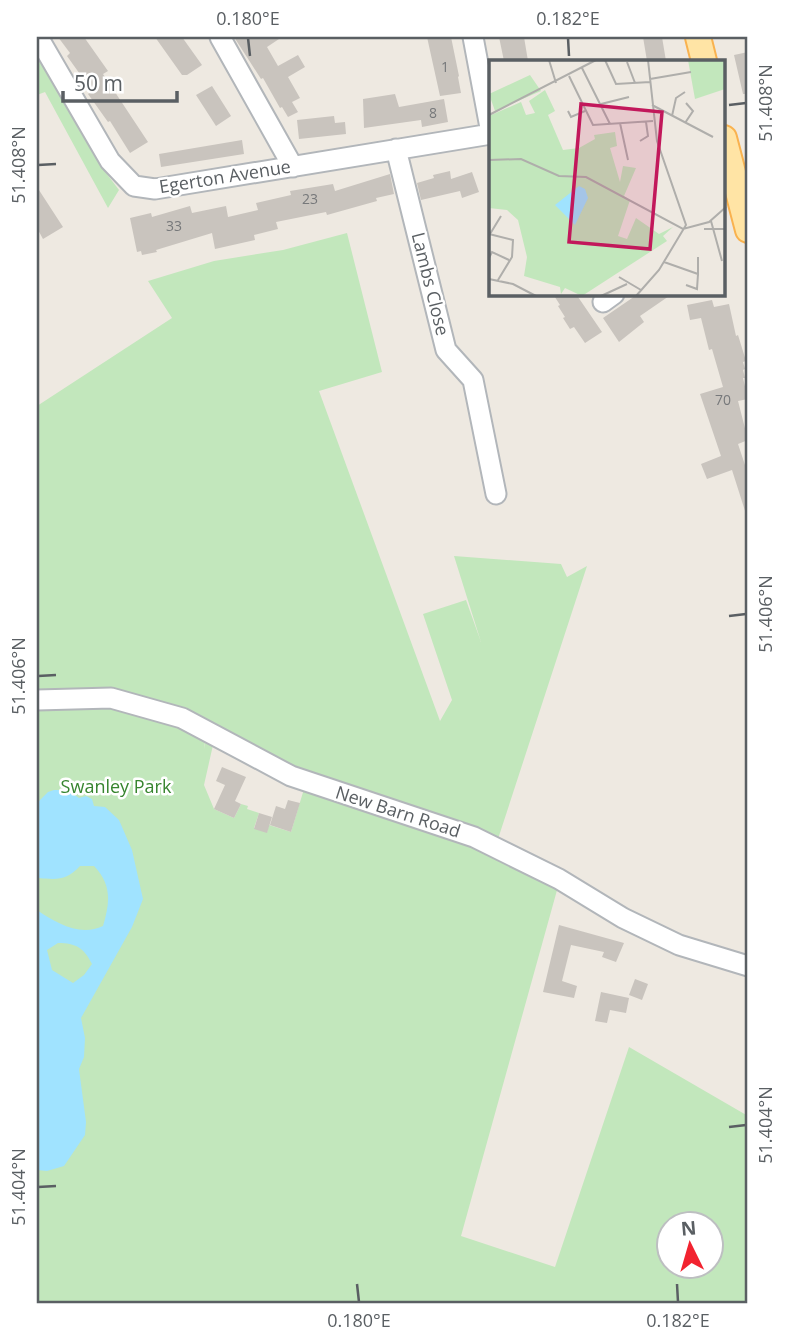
<svg xmlns="http://www.w3.org/2000/svg" width="785" height="1340" viewBox="0 0 785 1340" font-family="'Open Sans',sans-serif">
<rect width="100%" height="100%" fill="#eee9e1"/>
<path fill="#c2e7bc" fill-rule="evenodd" d="M37 57 100 165 119 190 108 208 45 92 37 95Z
M347 233 382 372 319 391 440 721 452 700 423 614 466 600 481 642 454 556 561 564 567 577 587 566 497 842 320 782 185 714 37 695V406L172 318 148 281 214 261 283 250Z
M114 704 206 735 204 749 207 736 213 745 204 785 214 809 234 818 241 804 248 806 247 809 259 813 254 828 267 832 269 825 291 832 304 789 480 844 559 883 461 1236 555 1267 629 1047 748 1116V1303H37V705ZM670 1224H712V1266H670Z"/>
<path fill="#a0e3ff" fill-rule="evenodd" d="M54 790H67L79 798 86 796 92 799 94 806 105 807 119 820 132 850 143 899 132 927 81 1018 85 1038 84 1057 79 1069 86 1122 85 1135 64 1166 47 1171 37 1170V910C56 923 80 937 103 926 110 902 112 885 94 866H80C67 880 58 880 39 878L37 886V803L48 792ZM58 943C76 943 84 948 92 964L84 975 73 983 52 970 47 950Z"/>
<path fill="#c9c4be" d="M58 37H84L108 71 103 74 148 142 130 153 110 121 108 122 88 94 92 91 67 56 70 53Z
M155 37H182L202 65 187 75H182Z
M234 37H282L267 47 278 66 298 55 305 67 288 77 300 98 292 102 298 112 288 117 282 107 280 108 263 78 261 79Z
M427 37H451L459 76 458 77 461 93 440 96Z
M499 37H524L528 61H504Z
M643 37H662L666 61H647Z
M748 52V94H743L734 55Z
M212 86 231 116 216 126 196 95Z
M395 94 399 107 444 99 448 122 422 127 421 120 364 128 363 99Z
M334 116 335 123 345 122 346 134 299 139 297 120Z
M242 140 244 154 161 167 159 154Z
M450 171 451 179 472 172 479 192 462 198 460 191 421 200 417 183 434 178 433 175Z
M390 174 394 194 376 198 377 201 327 215 326 212 276 222 278 229 254 235 255 240 215 249 212 233 156 250 157 252 142 255 141 251 137 252 130 218 151 213 152 217 190 206 192 213 226 206 228 217 258 210 256 203 291 195 290 191 333 184 335 191Z
M37 187 63 227 43 239 37 228Z
M553 294H576L602 332 585 343 574 327 570 329 563 318 565 317 558 306 560 305Z
M638 294H672L640 316 644 322 619 342 603 318Z
M712 300 714 307 729 304 736 336 738 335 746 361 743 362 745 369 743 370 745 378H743L748 399 738 401 748 440 738 444 748 474V514H746L732 470 707 479 701 464 721 456 700 394 723 387 712 349 709 350 701 318 690 320 687 305Z
M222 767 246 777 235 801 241 804 234 818 214 809 225 785 216 781Z
M288 800 300 803 291 832 270 825 276 806 285 809Z
M259 813 272 817 267 833 254 829Z
M559 925 624 943 616 962 602 957 604 952 571 945 562 981 577 986 574 998 543 992Z
M635 979 648 984 642 1000 629 995Z
M601 992 629 998 626 1013 610 1010 607 1023 595 1021Z"/>
<g fill="none" stroke-linecap="round" stroke-linejoin="round">
<g stroke="#b2b6ba" stroke-width="23">
<path id="minor" d="M38 37 110 161 134 186 155 189 491 134
M220 37 293 167
M473 37 491 133
M396 149 446 350 473 380 496 494
M603 302 614 294
M37 700 111 698 182 718 291 776 474 837 559 879 623 918 679 945 748 966"/>
</g>
<g stroke="#f9b24f" stroke-width="28">
<path id="major" d="M698 37 704 61
M724 138 748 230"/>
</g>
<use href="#minor" stroke="#fff" stroke-width="19"/>
<use href="#major" stroke="#ffe4a5" stroke-width="24"/>
</g>
<path fill="none" stroke="#5a5f63" stroke-width="2.5" d="M248 38 250 56M568 38 569 56M729 105 746 103M38 165 56 164M729 616 746 614M38 676 56 675M729 1127 746 1125M38 1187 56 1186M357 1284 359 1302M677 1284 678 1302"/>
<g text-anchor="middle" stroke-width="5" stroke-linejoin="round" paint-order="stroke">
<g font-size="14" fill="#76787a">
<text x="445" y="72">1</text>
<text x="433" y="118">8</text>
<text x="310" y="204">23</text>
<text x="174" y="231">33</text>
<text x="723" y="405">70</text>
</g>
<g font-size="18" fill="#5a5f63" stroke="#fff">
<text transform="translate(225 177) rotate(-9)" y="6">Egerton Avenue</text>
<text transform="translate(430 284) rotate(76)" y="6">Lambs Close</text>
<text transform="translate(398 812) rotate(18)" y="6">New Barn Road</text>
</g>
<g font-size="18" fill="#37852f" stroke="#fff">
<text x="116" y="793">Swanley Park</text>
</g>
</g>
<g transform="translate(489 60)">
<rect width="236" height="236" fill="#eee9e1"/>
<path d="M199 0H236V29L206 39ZM41 15 52 31 6 51 0 34ZM56 30 66 51 59 55 74 90 90 88 106 79 105 75 126 72 128 86 121 88 131 122 134 106 147 108 135 136 141 140 129 176 138 179 147 158 170 174 184 167 174 176 178 181 93 236 76 228 72 234 71 227 35 216 38 197 29 160 18 150 0 148V56L32 42 37 55 46 53 40 41Z" fill="#c2e7bc"/>
<path d="M90 126 96 129 99 138 86 165 66 145Z" fill="#a0e3ff"/>
<path fill="none" stroke="#afaeab" stroke-width="2" d="M60 0 67 23M116 0 127 24 161 22M138 2 146 23M93 8 121 64M80 16 104 65 164 61M161 19 202 12M112 44 140 37M163 45 224 77M79 51 82 57 96 51M0 55 107 0M183 56 187 38 196 32M131 63 139 100M196 63 204 51 197 43M151 81 159 76 157 62M0 100 32 99 70 116 97 117 194 169 220 162 237 147M222 161 233 201M215 169H237M0 174 24 180 23 197 9 220M1 174 12 156M0 198 3 192 20 200M175 202 209 214V197M130 217 152 230M0 219 24 224 47 236M197 225 208 229 209 214M112 236 138 224M147 236 170 210 197 165 168 81 159 0"/>
<path fill="#c2185b" fill-opacity="0.15" stroke="#c2185b" stroke-width="3.5" d="M92 44 173 52 161 189 80 182Z"/>
<rect width="236" height="236" fill="none" stroke="#5a5f63" stroke-width="3.5"/>
</g>
<rect width="785" height="1340" fill="none" stroke="#ffffff" stroke-width="77"/>
<g transform="translate(690 1245) rotate(355)"><circle r="33" fill="#ffffff" stroke="#bdbfc1" stroke-width="2"/>
<path d="M0-5L12 26L0 18L-12 26Z" fill="#f22330"/>
<text y="-10" font-size="19" font-weight="bold" text-anchor="middle" fill="#5a5f63">N</text>
</g>
<path d="M63 91v10h114v-10" fill="none" stroke="#5a5f63" stroke-width="3.5"/>
<text x="74" y="91" font-size="21" fill="#5a5f63" stroke="#ffffff" stroke-width="5" paint-order="stroke">50 m</text>
<rect x="38" y="38" width="708" height="1264" fill="none" stroke="#5a5f63" stroke-width="2.5"/>
<g font-size="18" text-anchor="middle" fill="#5a5f63">
<text x="248" y="25">0.180°E</text>
<text x="568" y="25">0.182°E</text>
<text transform="translate(766 103) rotate(-90)" y="6">51.408°N</text>
<text transform="translate(19 165) rotate(-90)" y="6">51.408°N</text>
<text transform="translate(766 614) rotate(-90)" y="6">51.406°N</text>
<text transform="translate(19 676) rotate(-90)" y="6">51.406°N</text>
<text transform="translate(766 1125) rotate(-90)" y="6">51.404°N</text>
<text transform="translate(19 1187) rotate(-90)" y="6">51.404°N</text>
<text x="359" y="1327">0.180°E</text>
<text x="678" y="1327">0.182°E</text>
</g>
</svg>
